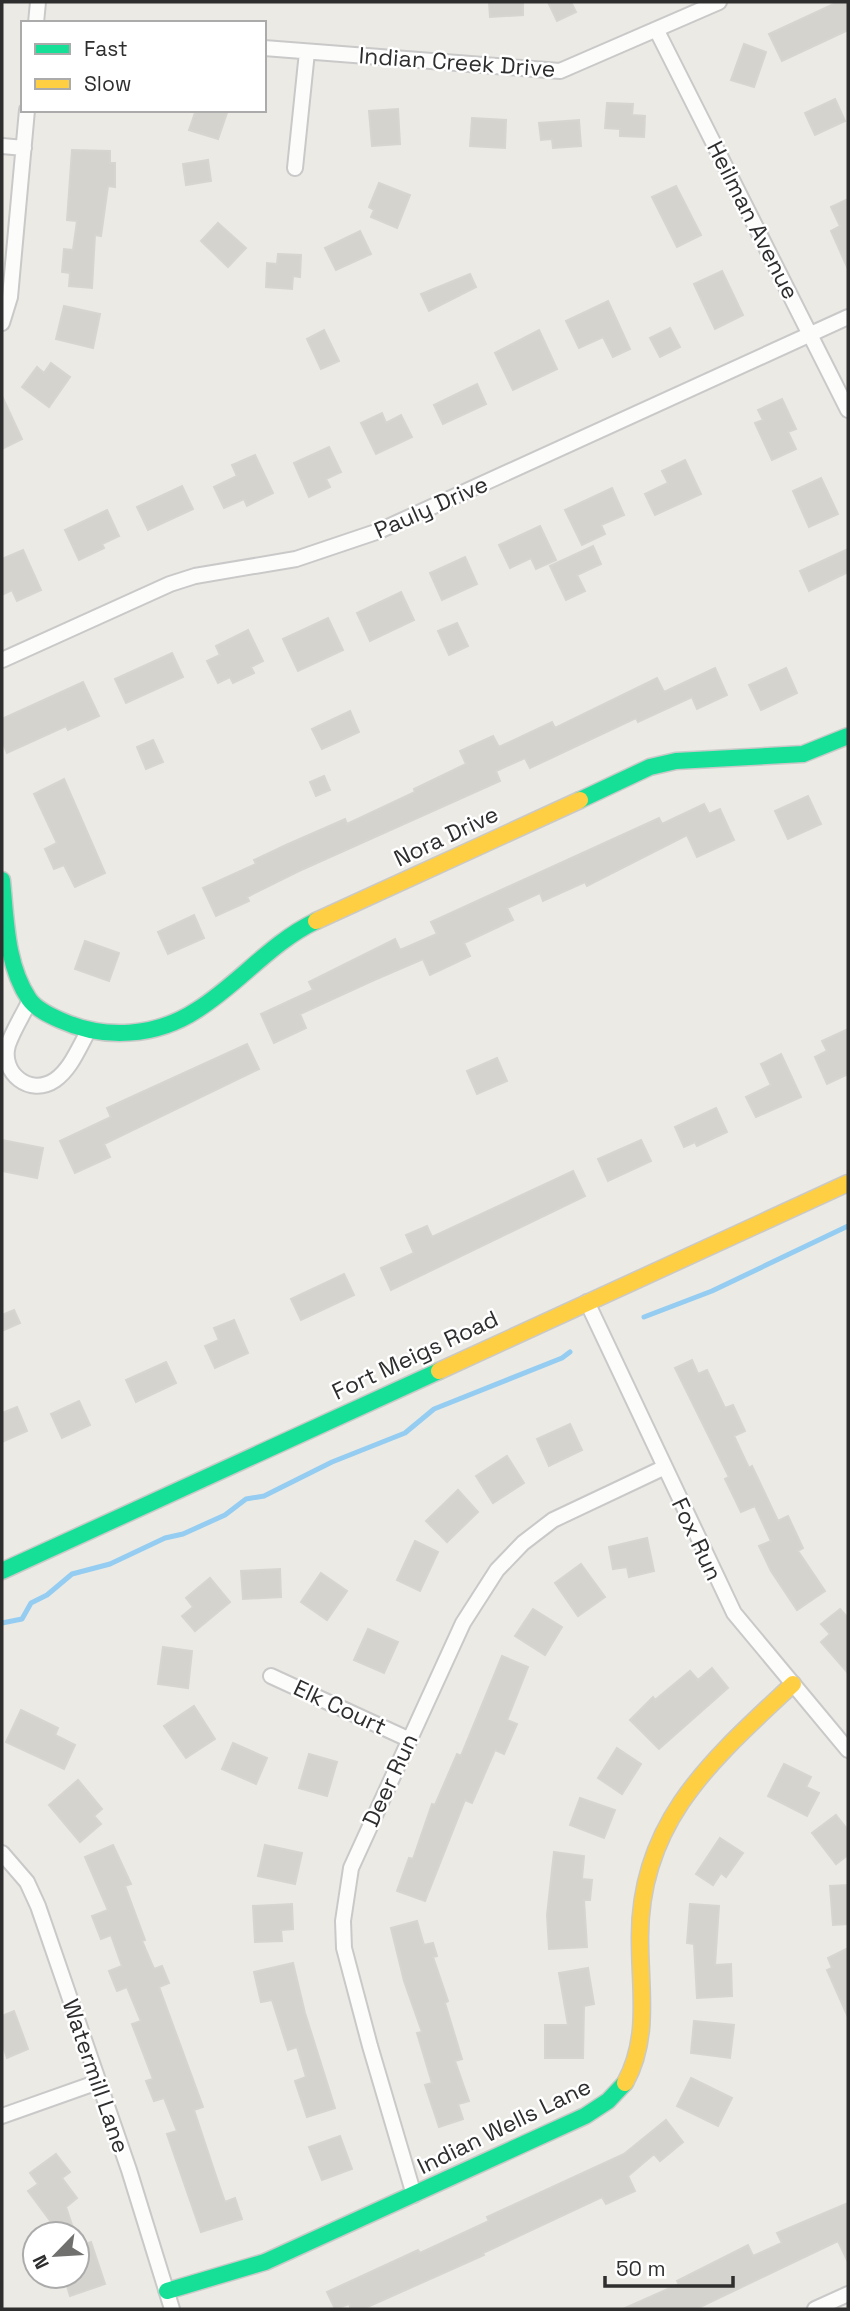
<svg xmlns="http://www.w3.org/2000/svg" width="850" height="2311" viewBox="0 0 850 2311" font-family="'Space Grotesk',sans-serif">
<rect width="100%" height="100%" fill="#eceae4"/>
<g fill="none" stroke-linecap="round" stroke-linejoin="round">
<path stroke="#94cdf1" stroke-width="5" d="M644 1317 712 1291 848 1226
M2 1623 22 1619 31 1603 47 1595 72 1574 110 1564 165 1538 183 1534 225 1515 246 1499 264 1496 332 1462 405 1433 434 1409 562 1358 570 1352"/>
</g>
<path fill="#d5d3ce" stroke="#d7d5d0" stroke-width="2" d="M489 2H523V15L490 17Z
M548 2H571L576 12 557 21Z
M838 2H848V30L782 61 769 34Z
M744 44 766 52 754 87 731 80Z
M835 99 845 121 815 135 805 113Z
M607 103 633 104 632 115 645 116 644 137 620 136V129L605 128Z
M398 109 400 144 372 146 369 111Z
M196 110H228L218 139 189 130Z
M472 118 506 120 505 148 470 146Z
M579 120 581 146 553 148 552 139 541 140 539 123Z
M72 150 110 151V163H115V187L108 186 101 236 95 235 92 288 69 286 70 273 62 272 64 249 73 250 77 221 67 220Z
M208 160 211 181 186 185 183 164Z
M379 183 410 195 397 228 371 217 374 210 369 207Z
M676 186 701 235 677 247 652 197Z
M848 199V269L831 231 840 226 831 207Z
M218 223 246 248 228 267 201 241Z
M360 231 371 254 336 270 325 248Z
M278 254 301 255 300 277 293 276 292 289 266 287 267 263 277 264Z
M722 271 743 315 715 329 694 284Z
M470 274 476 287 429 311 421 294Z
M608 301 630 349 613 357 603 337 579 348 566 321Z
M64 306 100 314 93 348 56 339Z
M670 328 680 347 660 357 650 338Z
M324 330 339 361 321 369 307 339Z
M539 330 557 369 513 390 495 353Z
M51 363 70 377 49 407 22 387 37 367 44 373Z
M477 384 486 404 443 424 434 405Z
M2 396 22 439 2 449Z
M782 399 796 429 788 432 796 449 772 460 755 423 763 420 758 410Z
M382 413 386 423 401 415 412 437 376 454 361 423Z
M329 447 341 472 326 479 330 487 309 497 294 463Z
M255 455 273 493 247 506 244 499 224 508 214 487 237 476 232 465Z
M685 460 701 494 655 515 645 494 668 483 662 471Z
M821 478 838 514 809 527 793 491Z
M182 486 193 509 148 530 137 507Z
M612 488 624 515 601 525 605 534 582 545 565 510Z
M107 510 119 536 102 544 104 548 79 560 65 530Z
M540 526 556 560 536 569 531 558 510 568 499 545Z
M593 546 601 564 577 575 585 591 566 600 550 566Z
M848 549V572L809 591 800 571Z
M23 550 41 590 17 601 12 590 2 595V559Z
M465 557 477 584 442 600 430 573Z
M401 592 414 620 370 641 357 613Z
M328 618 343 650 298 671 283 639Z
M457 623 468 646 449 655 438 631Z
M248 630 263 661 251 667 254 673 233 683 230 677 218 683 207 661 220 655 216 646Z
M172 653 183 677 126 703 115 679Z
M715 668 727 695 697 709 692 697 638 722 636 718 530 768 525 758 496 771 500 781 299 871 247 897 249 901 216 916 203 888 256 864 254 860 286 845 345 819 347 824 415 792 414 789 466 764 460 751 493 736 499 747 552 722 555 728 657 678 664 692Z
M786 668 797 693 761 710 749 685Z
M83 682 99 716 68 730 66 726 7 753 2 741V719Z
M350 711 359 732 322 749 312 729Z
M153 740 163 762 146 769 137 747Z
M324 776 330 790 316 796 310 782Z
M64 779 105 873 75 887 64 865 54 869 45 849 57 843 34 794Z
M808 796 821 824 788 839 775 811Z
M704 804 709 814 720 809 734 840 697 857 687 835 587 886 585 882 543 901 540 893 507 908 513 920 464 943 470 956 430 975 423 959 372 981 300 1014 306 1028 274 1043 261 1014 313 990 309 982 395 939 400 950 437 934 431 922 659 818 662 824Z
M194 915 204 938 168 954 158 932Z
M85 941 119 953 109 981 75 969Z
M848 1029V1074L827 1084 815 1057 827 1051 822 1041Z
M247 1044 259 1069 104 1144 110 1157 75 1173 60 1141 111 1117 107 1108Z
M781 1054 801 1097 756 1117 746 1097 771 1085 761 1064Z
M497 1058 507 1081 477 1094 467 1071Z
M716 1108 727 1132 697 1146 695 1142 684 1147 675 1127Z
M2 1140 43 1148 37 1178 2 1171Z
M641 1140 651 1161 608 1181 598 1159Z
M573 1171 585 1196 391 1290 381 1268 414 1253 406 1235 427 1226 432 1237Z
M344 1274 354 1295 301 1320 291 1299Z
M14 1310 20 1323 2 1331V1315Z
M234 1320 248 1353 215 1368 205 1346 219 1340 214 1328Z
M692 1360 698 1374 707 1370 725 1408 733 1405 745 1431 734 1436 749 1468 752 1466 778 1521 788 1516 803 1548 798 1551 825 1591 797 1610 771 1571 759 1546 771 1541 755 1506 741 1512 725 1479 729 1477 675 1368Z
M166 1362 176 1383 136 1402 126 1380Z
M79 1401 90 1425 62 1438 51 1414Z
M17 1407 27 1431 2 1442V1413Z
M570 1424 582 1450 549 1466 537 1439Z
M507 1456 524 1483 493 1503 476 1476Z
M458 1490 478 1512 447 1542 426 1521Z
M647 1538 654 1571 629 1577 627 1567 613 1569 609 1547Z
M415 1541 438 1552 420 1591 397 1580Z
M581 1564 605 1597 578 1616 555 1583Z
M280 1569 281 1597 243 1599 241 1571Z
M321 1573 347 1591 327 1620 301 1602Z
M210 1578 230 1602 195 1631 182 1616 193 1607 186 1598Z
M533 1609 562 1627 545 1655 515 1636Z
M840 1609 848 1618V1673L821 1642 830 1634 821 1624Z
M368 1629 398 1642 384 1673 354 1660Z
M163 1647 192 1651 188 1688 158 1684Z
M502 1656 528 1667 507 1720 517 1724 504 1754 495 1750 472 1803 465 1800 425 1901 397 1891 409 1858 413 1859 432 1804 435 1805 457 1754 461 1756Z
M712 1668 728 1688 659 1749 630 1720 653 1697 655 1700 690 1671 698 1680Z
M194 1706 215 1739 186 1758 164 1726Z
M21 1710 58 1728 55 1735 75 1745 64 1769 6 1742Z
M233 1743 267 1758 256 1784 222 1769Z
M617 1748 641 1764 622 1794 598 1778Z
M309 1754 337 1762 327 1796 299 1788Z
M784 1764 811 1777 806 1787 819 1793 807 1816 768 1796Z
M78 1780 102 1809 94 1816 101 1824 80 1842 49 1805Z
M580 1798 615 1810 604 1838 570 1825Z
M836 1815 848 1830V1855L836 1864 812 1833Z
M720 1838 743 1853 726 1877 721 1873 713 1885 696 1874Z
M113 1845 131 1884 125 1886 145 1940 142 1941 154 1969 162 1966 169 1983 159 1987 203 2107 194 2110 217 2179 225 2202 235 2198 242 2219 201 2232 167 2134 177 2131 164 2098 154 2101 146 2081 153 2079 132 2024 141 2021 127 1987 117 1991 109 1971 122 1966 111 1935 101 1939 92 1916 108 1910 85 1857Z
M265 1845 302 1853 295 1884 258 1876Z
M554 1852 584 1856 582 1879 592 1880 590 1900H584L587 1947 549 1949 547 1915Z
M848 1885V1924L833 1925 830 1886Z
M292 1904 293 1929 281 1930 282 1941 255 1942 253 1906Z
M690 1904 719 1906 715 1965 731 1964 732 1996 697 1998 694 1944 687 1943Z
M417 1921 424 1945 433 1943 437 1956 433 1957 448 2001 445 2003 462 2059 455 2061 469 2101 458 2104 463 2119 439 2127 425 2085 432 2083 417 2033 422 2032 404 1981 391 1928Z
M848 1948V2017L827 1970 832 1968 828 1958Z
M293 1963 305 2013 335 2108 307 2117 295 2081 306 2077 297 2047 288 2050 272 2000 261 2002 254 1972Z
M588 1968 594 2004 584 2006 583 2058H545V2025H568L559 1973Z
M14 2011 28 2049 7 2058 2 2043V2016Z
M694 2021 734 2025 730 2058 691 2053Z
M691 2078 732 2098 718 2126 677 2106Z
M666 2120 683 2142 660 2161 654 2154 628 2176 635 2191 606 2204 602 2197 483 2253 484 2255 363 2309H351L349 2304 335 2309 327 2292 418 2250 420 2253 489 2221 487 2217 624 2154Z
M340 2136 352 2169 322 2180 309 2147Z
M56 2154 70 2172 62 2178 77 2198 66 2207 75 2234H60L28 2191 38 2184 30 2173Z
M848 2203V2262L838 2241 696 2309H623L679 2284 677 2281 748 2245 753 2256 782 2243 777 2233Z
M91 2242 105 2284 70 2296 64 2276H77V2247Z"/>
<g fill="none" stroke-linecap="round" stroke-linejoin="round">
<g stroke="#cac9c9" stroke-width="18">
<path id="street" d="M36 23 38 2
M657 31 848 410
M264 48 560 71 719 2
M2 146 24 148
M295 168 307 52
M2 323 10 297 27 110
M2 660 170 584 195 576 296 559 379 531 848 317
M30 1000C23 1015 13 1030 8 1045 0 1073 30 1097 55 1080 71 1069 79 1047 89 1030
M587 1302 734 1613 848 1750
M271 1676 408 1739
M2 1853 27 1882 38 1906 129 2170 172 2309
M2 2116 98 2082
M414 2195 370 2046 344 1948 343 1921 351 1868 463 1623 497 1570 523 1543 553 1520 663 1468
M815 2309 848 2294"/>
</g>
<g stroke="#cac9c9" stroke-width="19">
<path id="fast" d="M580 800 650 767 676 761 803 754 848 736
M2 880C6 919 6 965 29 999 36 1009 49 1015 60 1020 104 1040 156 1037 197 1010 240 983 270 943 316 921
M2 1571 439 1371
M167 2291 265 2262 585 2116 608 2101 625 2083"/>
</g>
<g stroke="#cac9c9" stroke-width="19">
<path id="slow" d="M316 921 580 800
M439 1371 848 1183
M625 2083C650 2038 640 1990 640 1941 638 1822 713 1759 793 1684"/>
</g>
<use href="#street" stroke="#fcfcfb" stroke-width="14"/>
<use href="#fast" stroke="#16e098" stroke-width="16"/>
<use href="#slow" stroke="#ffcf43" stroke-width="16"/>
</g>
<g text-anchor="middle" stroke-width="5" stroke-linejoin="round" paint-order="stroke">
<g font-size="23" fill="#2e2e2e" stroke="#fff">
<text transform="translate(457 62) rotate(4)" y="8">Indian Creek Drive</text>
<text transform="translate(753 220) rotate(63)" y="8">Heilman Avenue</text>
<text transform="translate(431 507) rotate(-24)" y="8">Pauly Drive</text>
<text transform="translate(446 836) rotate(-25)" y="8">Nora Drive</text>
<text transform="translate(415 1355) rotate(-25)" y="8">Fort Meigs Road</text>
<text transform="translate(697 1539) rotate(65)" y="8">Fox Run</text>
<text transform="translate(340 1707) rotate(25)" y="8">Elk Court</text>
<text transform="translate(390 1780) rotate(-65)" y="8">Deer Run</text>
<text transform="translate(96 2076) rotate(71)" y="8">Watermill Lane</text>
<text transform="translate(504 2126) rotate(-26)" y="8">Indian Wells Lane</text>
</g>
</g>
<rect width="850" height="2311" fill="none" stroke="#2e2e2e" stroke-width="7"/>
<rect x="21" y="21" width="245" height="91" fill="#ffffff" stroke="#ababab" stroke-width="2"/>
<rect x="35" y="44" width="35" height="10" fill="#16e098" stroke="#ababab" stroke-width="2"/>
<text x="84" y="56" font-size="21" fill="#2e2e2e">Fast</text>
<rect x="35" y="79" width="35" height="10" fill="#ffcf43" stroke="#ababab" stroke-width="2"/>
<text x="84" y="91" font-size="21" fill="#2e2e2e">Slow</text>
<g transform="translate(56 2255) rotate(245)"><circle r="33" fill="#ffffff" stroke="#ababab" stroke-width="2"/>
<path d="M0-5L12 26L0 18L-12 26Z" fill="#70706e"/>
<text y="-10" font-size="19" font-weight="bold" text-anchor="middle" fill="#2e2e2e">N</text>
</g>
<path d="M605 2276v10h128v-10" fill="none" stroke="#2e2e2e" stroke-width="3.5"/>
<text x="616" y="2276" font-size="21" fill="#2e2e2e" stroke="#ffffff" stroke-width="5" paint-order="stroke">50 m</text>
</svg>
